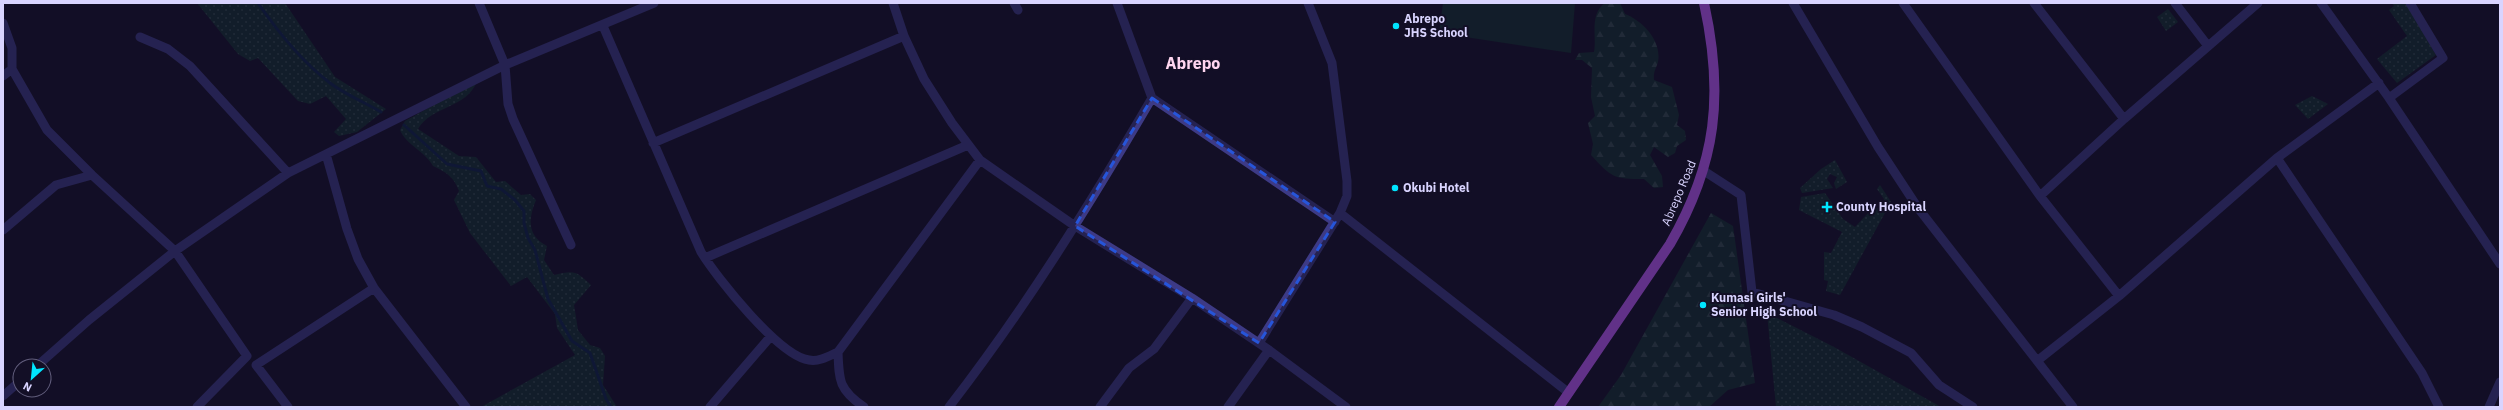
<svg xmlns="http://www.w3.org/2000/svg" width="2503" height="410" viewBox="0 0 2503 410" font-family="'IBM Plex Sans',sans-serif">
<defs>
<pattern id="green-dots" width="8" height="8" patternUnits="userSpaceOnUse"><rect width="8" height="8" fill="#12302f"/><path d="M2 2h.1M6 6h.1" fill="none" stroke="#344d4e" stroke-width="1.8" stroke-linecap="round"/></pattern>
<pattern id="forest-firs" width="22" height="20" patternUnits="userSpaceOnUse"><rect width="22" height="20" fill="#12302f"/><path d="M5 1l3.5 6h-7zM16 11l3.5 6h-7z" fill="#344d4e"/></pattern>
</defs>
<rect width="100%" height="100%" fill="#130f26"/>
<path fill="url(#green-dots)" d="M197 3H285L335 77 386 109 357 132 339 136 334 132 346 119 326 96 310 104 298 101 258 58 250 61 238 54Z
M2392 3H2406L2436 55 2397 83 2377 59 2407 36 2389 10 2394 6Z
M2168 9 2178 22 2166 31 2157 17Z
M477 81C468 108 431 106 418 129L459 156 476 157 496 182 505 181 521 195 530 194 536 200C528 219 527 236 547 246L544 260 554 275C575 270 576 271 591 285L574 305 578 330 590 345 600 348 605 356 603 385 617 407H481L575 355 557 328 555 314 527 277 511 286 470 233 454 200 459 191C454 177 446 172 433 166 425 151 406 145 400 130L405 121Z
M2312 96 2328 104 2308 119 2295 105Z
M1835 160 1847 182 1836 189 1834 183 1837 177 1830 174 1827 179 1833 188 1802 193 1800 188 1821 169Z
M1880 185 1891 202 1840 295 1826 291 1828 281 1824 280V252L1831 253 1842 232 1799 210 1801 197 1825 193 1843 219 1855 227 1870 211 1882 206 1884 199 1877 189Z
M1767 313 1834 347 1941 407H1776Z"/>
<path fill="url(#forest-firs)" d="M1605 3H1620L1625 14C1643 21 1662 41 1658 62 1656 69 1653 72 1654 80L1672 87 1679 115 1677 125 1685 131 1686 140 1677 146 1675 153 1668 157 1654 147 1650 155 1662 176 1663 187 1654 188 1644 179C1614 179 1612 178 1591 155L1593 144 1588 123 1595 116 1591 97 1592 68 1582 60H1575L1579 53 1594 52C1597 37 1589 14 1605 3Z
M1711 213 1733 226 1755 383 1728 390 1709 407H1598L1621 375Z"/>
<path fill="#12302f" d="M1443 3H1575L1571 53 1439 33Z"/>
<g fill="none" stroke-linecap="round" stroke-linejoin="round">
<path stroke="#0c2248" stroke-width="3" d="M258 3C278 32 301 61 330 83 346 95 364 102 381 112
M404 125 447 164 481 171 487 186 501 189 515 200 524 211V223L528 238 535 250 548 299 572 341 590 353 606 399 611 407"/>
<path stroke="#3d3a85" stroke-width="9" d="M479 3 505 65 508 104 513 119 571 245
M893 3 904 36 924 79 952 123 980 160 1075 226 1192 298 1269 350 1346 407
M1014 3 1018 10
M1793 3 1878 147 1918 208 2073 407
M1903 3 2040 196 2119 296
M2034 3 2124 119
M2175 3 2208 46
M2321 3 2389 98 2500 264
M3 23 12 48V69
M603 26 701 252C717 278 779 356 809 360 819 362 829 356 838 352L980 160
M140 37 168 49 190 66 288 173
M3 76 12 69 47 130 92 175 175 251 247 356 197 407
M1152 98 1335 222
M2389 98 2443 58 2410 3
M653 143 904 36
M326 154 347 229 358 259 374 288 466 407
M2277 158 2422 373 2439 407
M1704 171 1741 195 1752 292 1834 315 1862 327 1911 353 1939 385 1973 407
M2040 196 2124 119 2258 3
M1340 213 1569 393
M3 230 56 185 92 175
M705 258 968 145
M1259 343 1340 213 1347 196V181L1332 63 1308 3
M838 352C839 381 839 390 864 407
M2037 361 2119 296 2277 158 2379 83
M37 366 89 320 175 251 288 173 505 65 654 3
M3 396 20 381
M288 407 256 365 374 288
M710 407 771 336
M949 407C1025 309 1090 204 1152 98L1117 3
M1100 407 1129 368 1154 349 1192 298
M1228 407 1269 350
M2489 407 2500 382"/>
<path stroke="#c25bff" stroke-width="10" d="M1559 407 1670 244C1717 163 1724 94 1704 3"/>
</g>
<path d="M0 0H2503V410H0ZM1152 98 1335 222 1259 343 1075 226Z" fill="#130f26" fill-opacity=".55" fill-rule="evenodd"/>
<path fill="none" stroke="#2655da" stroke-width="3" stroke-dasharray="8 5" stroke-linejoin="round" d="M1152 98 1335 222 1259 343 1075 226Z"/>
<g fill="#00e5ff" stroke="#130f26" stroke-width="1.5">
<circle cx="1396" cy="26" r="4"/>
<circle cx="1395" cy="188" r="4"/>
<path d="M1825 201h4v4h4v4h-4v4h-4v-4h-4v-4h4z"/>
<circle cx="1703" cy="305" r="4"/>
</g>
<g text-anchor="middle" stroke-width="4" stroke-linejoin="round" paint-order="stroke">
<g font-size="12" font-weight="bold" fill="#d9d4ff" stroke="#130f26" text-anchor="start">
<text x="1404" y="23">Abrepo<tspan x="1404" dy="14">JHS School</tspan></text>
<text x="1403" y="192">Okubi Hotel</text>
<text x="1836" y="211">County Hospital</text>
<text x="1711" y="302">Kumasi Girls'<tspan x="1711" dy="14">Senior High School</tspan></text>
</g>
<g font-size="12" fill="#d9d4ff" stroke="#130f26">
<text transform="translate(1679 193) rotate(-67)" y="4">Abrepo Road</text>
</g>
<g font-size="16" font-weight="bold" fill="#ffd6f0" stroke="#130f26">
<text x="1193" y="69">Abrepo</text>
</g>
</g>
<rect width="2503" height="410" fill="none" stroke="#d9d4ff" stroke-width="8"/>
<g transform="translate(32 378) rotate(207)"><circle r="19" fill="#130f26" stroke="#625e7d"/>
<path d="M0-3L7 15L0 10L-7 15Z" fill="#00e5ff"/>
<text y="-6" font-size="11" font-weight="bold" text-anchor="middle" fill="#d9d4ff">N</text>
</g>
</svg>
